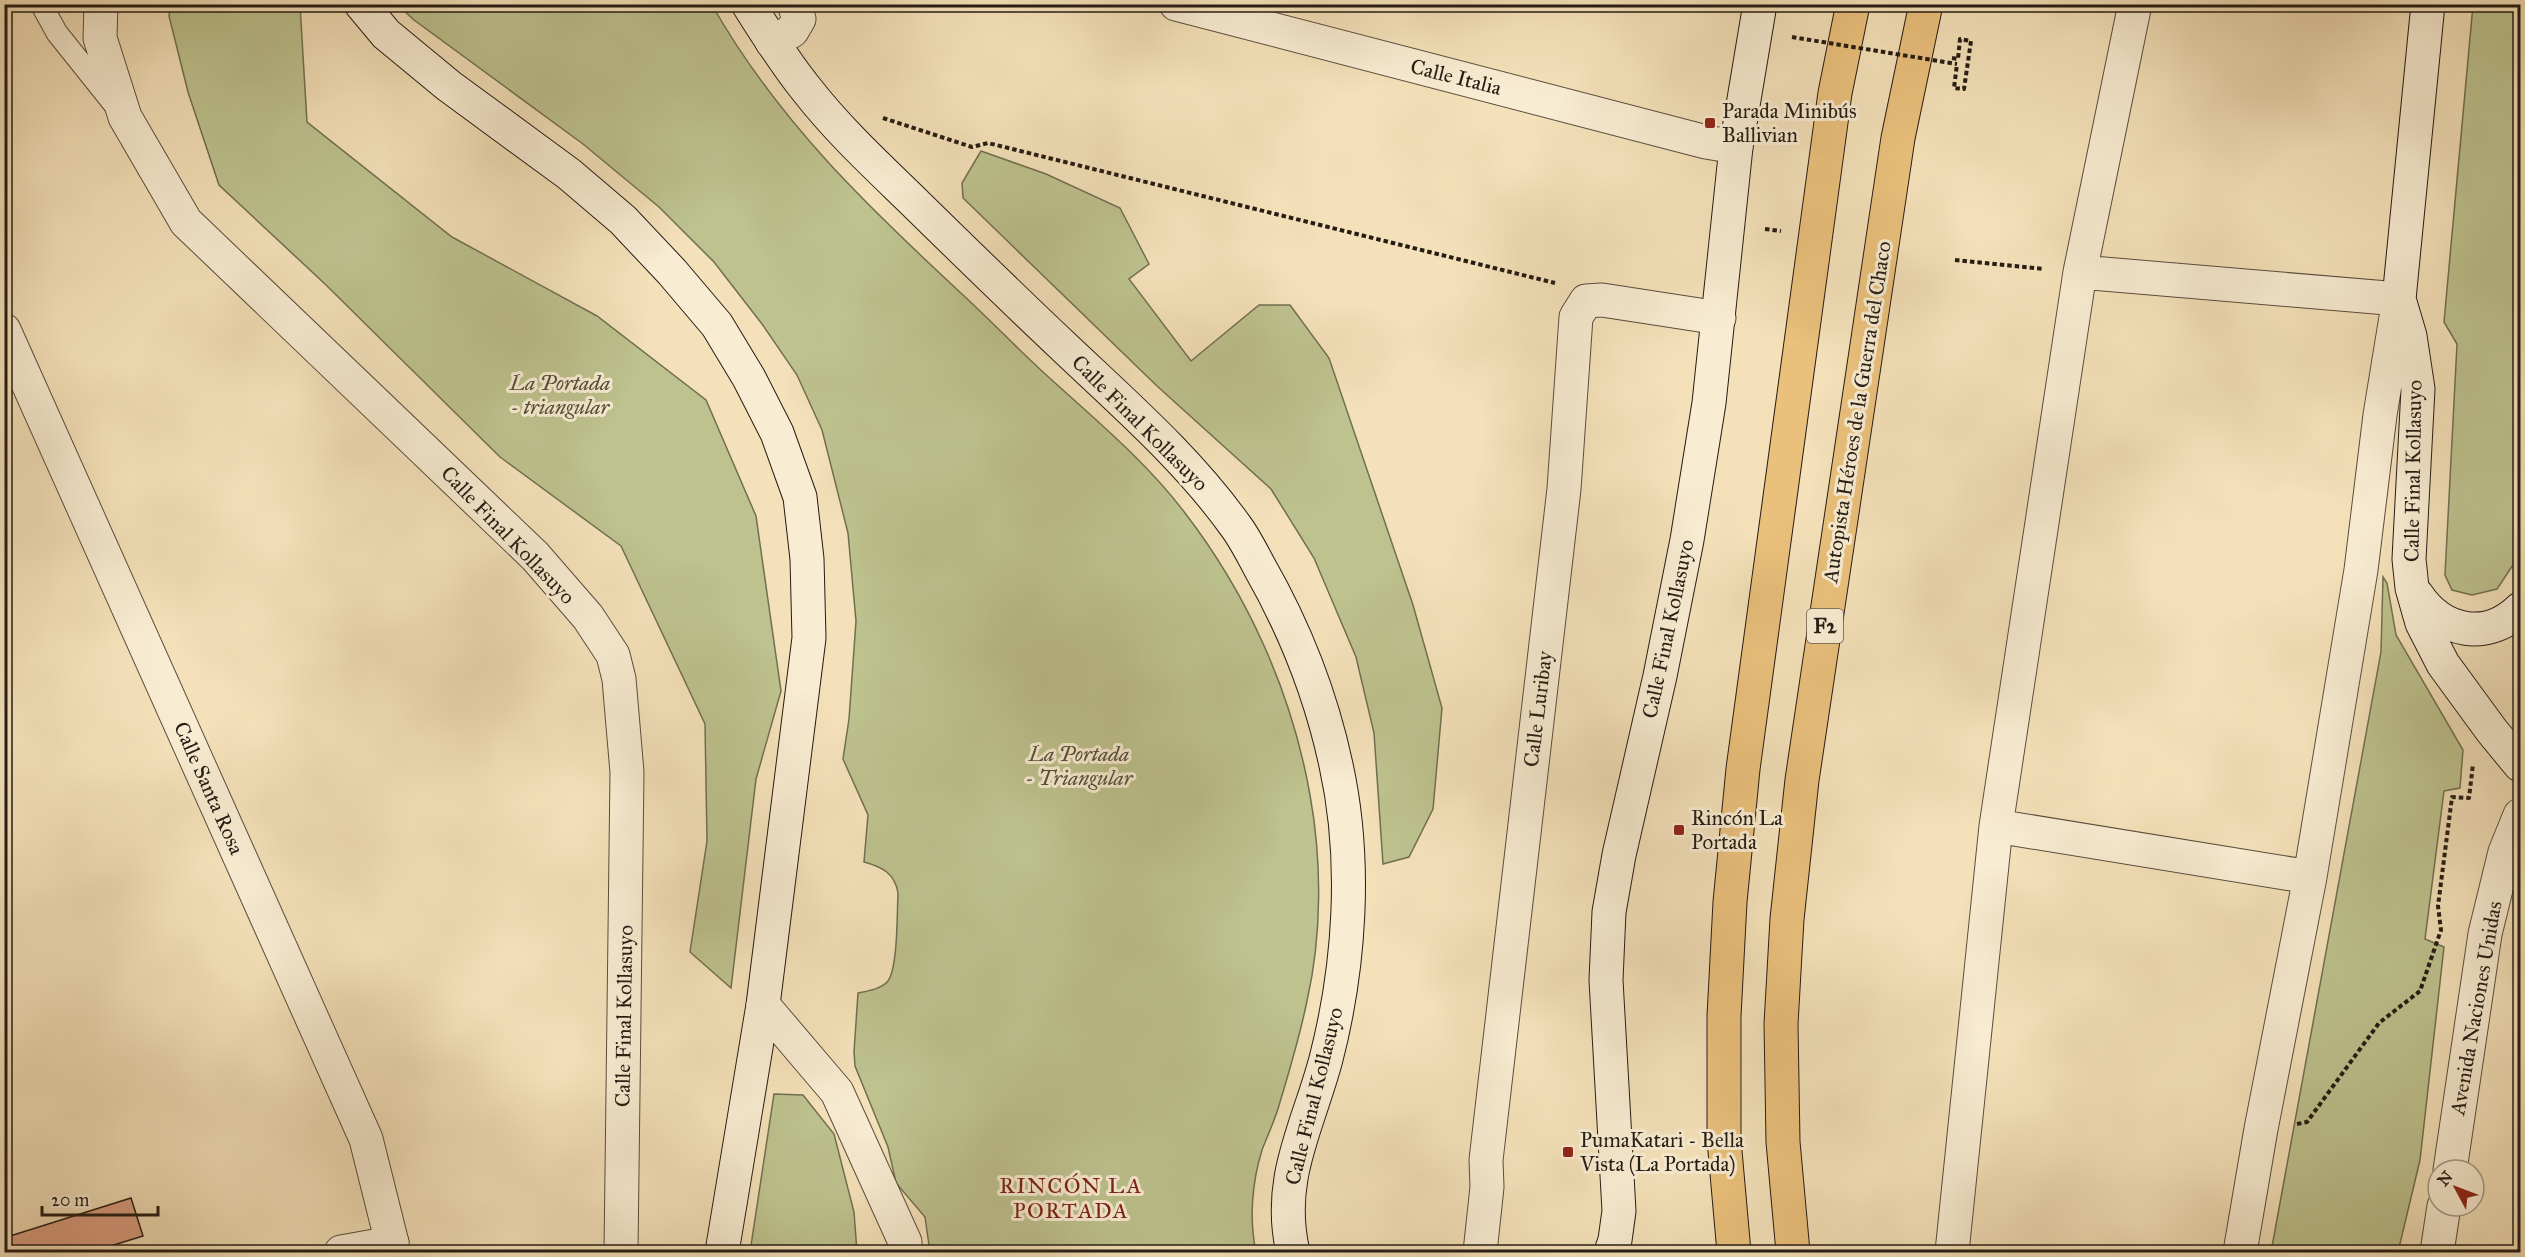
<svg xmlns="http://www.w3.org/2000/svg" width="2525" height="1257" viewBox="0 0 2525 1257" font-family="'IM FELL Great Primer',serif">
<rect width="100%" height="100%" fill="#f4e1b9"/>
<filter id="stains"><feTurbulence type="fractalNoise" baseFrequency=".00333" numOctaves="4"/><feColorMatrix values="0 0 0 0 .2 0 0 0 0 .09 0 0 0 0 .02 0 0 0 .5 -.17"/></filter>
<radialGradient id="worn" r=".72"><stop offset=".6" stop-color="#630" stop-opacity="0"/><stop offset="1" stop-color="#630" stop-opacity=".3"/></radialGradient>
<path fill="#bdc28e" stroke="#716f51" stroke-width="1.5" d="M171 5H300L307 122 452 237 597 316 706 400 756 516 781 691 756 779 731 988 690 952 707 841 705 724 621 546 500 457 326 285 219 185 188 92 169 16Z
M398 5H712C778 121 866 205 963 295 990 320 1016 347 1043 372 1092 417 1145 460 1185 513 1248 595 1292 693 1310 795 1322 861 1322 935 1307 1001 1300 1035 1290 1069 1280 1102 1276 1118 1268 1134 1262 1150 1252 1182 1249 1220 1256 1252H930L925 1217 896 1183 888 1147 855 1066 854 1052 858 993C868 991 881 989 888 981 898 967 897 912 898 893 895 874 883 867 864 862L868 815 843 759 849 719 856 621 848 533 822 430 797 375 762 324 714 262 659 207 583 144 414 20Z
M2473 5H2520V550L2519 556 2497 589 2472 595 2452 590 2445 575 2457 344 2444 322Z
M981 151 1046 174 1120 208 1149 264 1129 279 1191 361 1259 305H1290L1329 358 1413 605 1442 708 1433 809 1409 857 1383 864 1374 733 1356 657 1314 558 1271 489 1157 386 963 198 962 183Z
M2383 577 2387 583 2396 635 2463 750 2460 788 2444 791 2425 939 2444 947 2420 1160 2398 1252H2271L2381 652Z
M774 1094 803 1095 834 1134 854 1212 857 1252H750Z"/>
<path fill="#dc9f82" stroke="#251c14" stroke-width="1.5" d="M131 1198 143 1236 91 1252H14L10 1236Z"/>
<g fill="none" stroke-linecap="round" stroke-linejoin="round">
<g stroke="#594d3d" stroke-width="23">
<path id="service" d="M41 4 57 33 113 103"/>
</g>
<g stroke="#594d3d" stroke-width="35">
<path id="minor" d="M101 4 100 38 125 117 186 222 535 556 588 617 613 655 619 679 627 772 621 1252
M1176 4 1706 142 1736 147
M772 42 792 31 799 19 794 4
M2080 272 2399 299 2380 415 2361 570 2310 877 2261 1129 2240 1252
M4 330 366 1139 392 1243
M1996 826 2310 877
M763 1005 837 1092 905 1242V1252
M1480 1252 1487 1187 1486 1160 1564 489 1576 317 1586 301 1602 300 1719 318
M1952 1252 1996 826 2080 272 2135 4"/>
</g>
<g stroke="#594d3d" stroke-width="35">
<path id="tertiary" d="M2450 1170 2485 934 2505 852 2520 815
M341 1252 392 1243 391 1252
M2437 1252 2444 1206"/>
</g>
<g stroke="#251c14" stroke-width="35">
<path id="secondary" d="M361 4 386 34 449 86 569 174 623 220 672 272 717 325 749 378 777 433 800 497 807 559 809 638 763 1005 722 1252
M748 4C767 34 785 63 807 90 839 131 877 166 914 202 963 250 1013 299 1063 346 1124 404 1188 459 1237 528 1245 539 1252 553 1259 566 1295 629 1321 695 1336 765 1357 860 1350 966 1326 1059 1308 1127 1276 1179 1293 1252
M2428 4 2399 299 2410 336 2418 389 2409 559 2412 588 2422 623 2443 664 2492 731 2520 765
M2417 595C2442 632 2486 642 2520 609
M1611 1252 1615 1240 1619 1211 1606 980 1609 912 1619 855 1660 676 1687 540 1709 403 1736 147 1760 4"/>
</g>
<g stroke="#251c14" stroke-width="35">
<path id="motorway" d="M1734 1252 1724 1140V1016L1730 902 1743 769 1835 93 1853 4
M1793 1252 1783 1142 1781 1024 1787 919 1802 780 1898 138 1926 4"/>
</g>
<path stroke="#251c14" stroke-width="4" stroke-dasharray="4.5 3" stroke-linecap="butt" d="M1952 58 1958 59 1960 39 1971 41 1964 89 1954 88 1957 64
M883 118 972 147 988 143 1555 283
M1765 229 1781 231
M1955 260 2044 269
M2297 1124 2307 1122 2379 1023 2420 991 2441 930 2438 906 2452 797 2469 798 2473 764"/>
<use href="#service" stroke="#f8ecd2" stroke-width="21"/>
<use href="#minor" stroke="#f8ecd2" stroke-width="33"/>
<use href="#tertiary" stroke="#f8ecd2" stroke-width="33"/>
<use href="#secondary" stroke="#f8ecd2" stroke-width="33"/>
<use href="#motorway" stroke="#eac07c" stroke-width="33"/>
<path stroke="#251c14" stroke-width="4" stroke-dasharray="4.5 3" stroke-linecap="butt" d="M1792 37 1957 64"/>
</g>
<g fill="#8f2418" stroke="#f8ecd2" stroke-width="2">
<rect x="1704" y="117" width="12" height="12" rx="3"/>
<rect x="1673" y="824" width="12" height="12" rx="3"/>
<rect x="1562" y="1146" width="12" height="12" rx="3"/>
</g>
<g text-anchor="middle" stroke-width="6" stroke-linejoin="round" paint-order="stroke">
<rect fill="#f8ecd2" stroke="#645a4d" stroke-width="1.5" x="1807" y="609" width="36" height="34" rx="4.5"/>
<g font-size="20" font-weight="bold" fill="#251c14">
<text x="1825" y="633">F2</text>
</g>
<g font-size="21" fill="#251c14" stroke="#f8ecd2">
<text transform="translate(1456 77) rotate(14)" y="7">Calle Italia</text>
<text transform="translate(1857 412) rotate(-81)" y="7">Autopista Héroes de la Guerra del Chaco</text>
<text transform="translate(1140 423) rotate(45)" y="7">Calle Final Kollasuyo</text>
<text transform="translate(2413 471) rotate(-89)" y="7">Calle Final Kollasuyo</text>
<text transform="translate(508 535) rotate(46)" y="7">Calle Final Kollasuyo</text>
<text transform="translate(1668 629) rotate(-78)" y="7">Calle Final Kollasuyo</text>
<text transform="translate(1538 709) rotate(-83)" y="7">Calle Luribay</text>
<text transform="translate(209 788) rotate(66)" y="7">Calle Santa Rosa</text>
<text transform="translate(2476 1008) rotate(-80)" y="7">Avenida Naciones Unidas</text>
<text transform="translate(624 1016) rotate(-89)" y="7">Calle Final Kollasuyo</text>
<text transform="translate(1314 1096) rotate(-76)" y="7">Calle Final Kollasuyo</text>
</g>
<g font-size="21" fill="#251c14" stroke="#f8ecd2" text-anchor="start">
<text x="1722" y="118">Parada Minibús<tspan x="1722" dy="24">Ballivian</tspan></text>
<text x="1691" y="825">Rincón La<tspan x="1691" dy="24">Portada</tspan></text>
<text x="1580" y="1147">PumaKatari - Bella<tspan x="1580" dy="24">Vista (La Portada)</tspan></text>
</g>
<g font-size="21" font-style="italic" fill="#534e39" stroke="#f8ecd2">
<text x="560" y="390">La Portada<tspan x="560" dy="24">- triangular</tspan></text>
<text x="1079" y="761">La Portada<tspan x="1079" dy="24">- Triangular</tspan></text>
</g>
<g font-size="22" letter-spacing="1.5" fill="#7a1f14" stroke="#f8ecd2">
<text x="1071" y="1193">RINCÓN LA<tspan x="1071" dy="25">PORTADA</tspan></text>
</g>
</g>
<rect width="2525" height="1257" fill="none" stroke="#f4e1b9" stroke-width="24"/>
<rect x="6" y="6" width="2513" height="1245" fill="none" stroke="#251c14" stroke-width="3"/>
<rect x="12" y="12" width="2501" height="1233" fill="none" stroke="#251c14" stroke-width="1.5"/>
<g transform="translate(2456 1188) rotate(311)"><circle r="28" fill="#f8ecd2" stroke="#a49986" stroke-width="1.5"/>
<path d="M0-4.5L10 22L0 15L-10 22Z" fill="#8f2418"/>
<text y="-9" font-size="16" font-weight="bold" text-anchor="middle" fill="#251c14">N</text>
</g>
<path d="M42 1206v9h116v-9" fill="none" stroke="#251c14" stroke-width="3"/>
<text x="51" y="1206" font-size="18" fill="#251c14" stroke="#f8ecd2" stroke-width="4.5" paint-order="stroke">20 m</text>
<rect width="100%" height="100%" filter="url(#stains)"/>
<rect width="100%" height="100%" fill="url(#worn)"/>
</svg>
